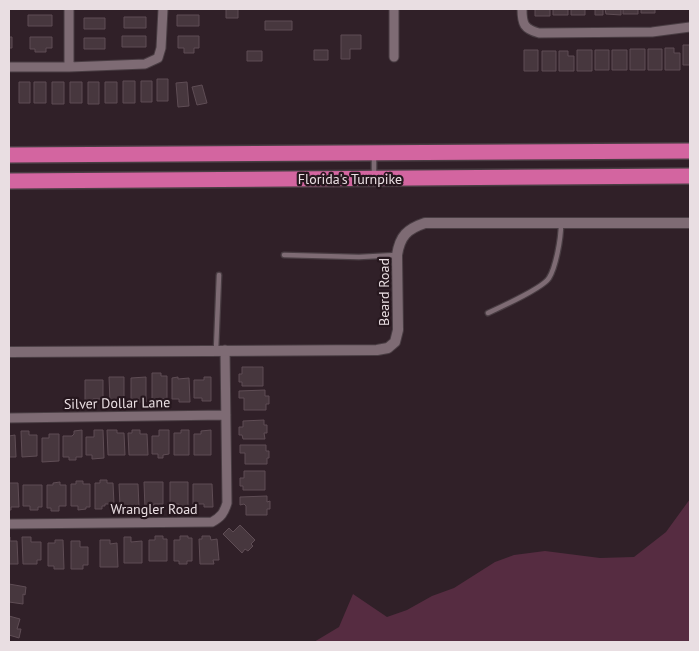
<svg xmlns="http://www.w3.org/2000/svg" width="699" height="651" viewBox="0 0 699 651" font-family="'PT Sans',sans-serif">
<rect width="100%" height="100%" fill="#302028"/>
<path fill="#562c41" d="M690 499V642H314L339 627 353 594 387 617 407 610 432 596 454 588 495 562 514 555 545 551 600 558 634 557 666 532Z"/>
<path fill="#47373e" stroke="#5f4d55" d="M226 9H238V18H226Z
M535 9H550V16H535Z
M553 9H568V15H553Z
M571 9H585V15H571Z
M588 9H603V15H595V9Z
M605 9H621V15L606 14Z
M623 9H638V14H623Z
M641 9H655V13H641Z
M28 15H52V26H28Z
M177 15H199V26H177Z
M124 17H146V28H124Z
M84 18H105V29H84Z
M265 21H292V30H265Z
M341 35H361V49H350V59H341Z
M122 36H146V47H122Z
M178 36H199V48H194V53H184V48H178Z
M9 37H12V48H9Z
M30 37H52V48H46V52H35V49H30Z
M84 38H105V49H84Z
M683 45H690V65H683Z
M665 48H674V53H680V70H665Z
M630 49H645V70H630Z
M648 49H662V70H648Z
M314 50H328V60H314Z
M524 50H538V71H524Z
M577 50H592V71H577Z
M595 50H609V70H595Z
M612 50H627V70H612Z
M247 51H262V61H247Z
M542 51H556V71H542Z
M559 51H568V56H574V71H559Z
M157 79H168V101H157Z
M123 81H135V103H123Z
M141 81H152V102H141Z
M19 82H30V103H19Z
M34 82H46V103H34Z
M52 82H64V104H52Z
M70 82H82V103H70Z
M88 82H99V104H88Z
M105 82H117V103H105Z
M187 82 189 106 178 107 176 83Z
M202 85 207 103 197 105 192 87Z
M242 367H263V386H242V382H239V374H242Z
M152 373H161V376H167V399H161V403H152Z
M109 377H124V399H118V403H110Z
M146 377V402H139V399L131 400V378Z
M178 377V379L189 378 190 402H179V399H172V378Z
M204 377H211V401H202V398H194V380H204Z
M85 380H103V399H93V403H85Z
M265 390V396H269V404H266V410H244V398H239V391Z
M264 420V425H267V433H264L265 439H243L242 435H239V427H243V421Z
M82 430V457H76V460H69V457H63V436H72L74 434V431Z
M94 430H103L104 458 92 459V455H86V437H94Z
M107 430H117V433H124L125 455H108Z
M132 430H140V434H147L148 455H129L128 433H132Z
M159 430H169V454L163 455V458H158V454H152V436H159Z
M181 430H189V455H174V433H181Z
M211 430V455H194V434H201V431Z
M21 431H29V435H37V456L22 457Z
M49 434H59V461L42 462V438H49Z
M15 435 16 457H9V436Z
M240 445H266V451H269V458H267V464H245V453H240Z
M244 471H265V490H243V486H240V478H244Z
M100 480H107V483H113L114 504H105V506H102V509H95V483H100Z
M76 481H83V484H90V507H86V509L78 510V506H71V484H76Z
M60 482V485H66V506H59V511H51V508H47V485H53V483Z
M144 482H163V504H154L152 509H145Z
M170 482H188V509H180L179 504H170Z
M9 483H18L19 507H11V510H9Z
M119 484H138L139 507H135V510H127V506H120Z
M193 484H212L213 507H204V504H193Z
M23 485H42V507H38V510H30V506H23Z
M267 496V502L270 501V509H267V515H246V506L244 504 240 505V497Z
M240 525 255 540 251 544 253 546 248 551 245 549 242 553 223 534 229 528 233 532Z
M155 536H163V539H167V561H149V540H155Z
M180 536H188V538H192V561H187V564H179V561H174V540H180Z
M202 536H210L211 540 217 539 219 560H213L214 564H200L199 539H202Z
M10 537V541H17L18 564H9V538Z
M22 537H31V542H41V560H37V564H23Z
M124 537H131V542L142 541V563H124Z
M55 540H63L64 569H54V566H48V543H55Z
M100 540H110V544L117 543 118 567H100Z
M71 541H80V547H88V565H83V569H71Z
M9 584 26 587 25 595 23 594V604L9 602Z
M9 616 20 619 17 629H21L19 638 9 635Z"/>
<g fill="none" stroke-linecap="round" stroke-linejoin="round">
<g stroke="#493d43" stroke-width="7">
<path id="service" d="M374 155V174
M284 255 359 257 397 255
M488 313C501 307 543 288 549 278 556 267 561 238 561 224
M216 350 219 275"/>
</g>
<g stroke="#493d43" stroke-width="11">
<path id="minor" d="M69 9V67
M394 9V57
M522 9C522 24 524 29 539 33L652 32 690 27
M9 67H69L145 64 158 58 161 48 163 9
M9 418 226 415
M9 524 212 522C221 517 224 513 227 503L225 350"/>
</g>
<g stroke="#493d43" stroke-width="12">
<path id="tertiary" d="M9 352 377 350 388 348 395 342 398 330 397 255C400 236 407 229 425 223H690"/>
</g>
<g stroke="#493d43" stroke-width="18">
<path id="motorway" d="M9 155 690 151
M9 181 690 176"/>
</g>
<use href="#service" stroke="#7e6b74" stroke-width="4.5"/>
<use href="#minor" stroke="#7e6b74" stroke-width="9"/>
<use href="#tertiary" stroke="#7e6b74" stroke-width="10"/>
<use href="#motorway" stroke="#d365a0" stroke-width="15"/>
</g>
<g text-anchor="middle" stroke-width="4.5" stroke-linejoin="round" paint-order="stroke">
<g font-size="14" fill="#e9dee2" stroke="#26171e">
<text x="350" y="184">Florida's Turnpike</text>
<text transform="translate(384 292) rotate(-90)" y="5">Beard Road</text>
<text transform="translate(117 403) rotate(-1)" y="5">Silver Dollar Lane</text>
<text x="154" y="514">Wrangler Road</text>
</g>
</g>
<rect width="699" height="651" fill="none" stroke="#e9dee2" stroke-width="20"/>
</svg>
